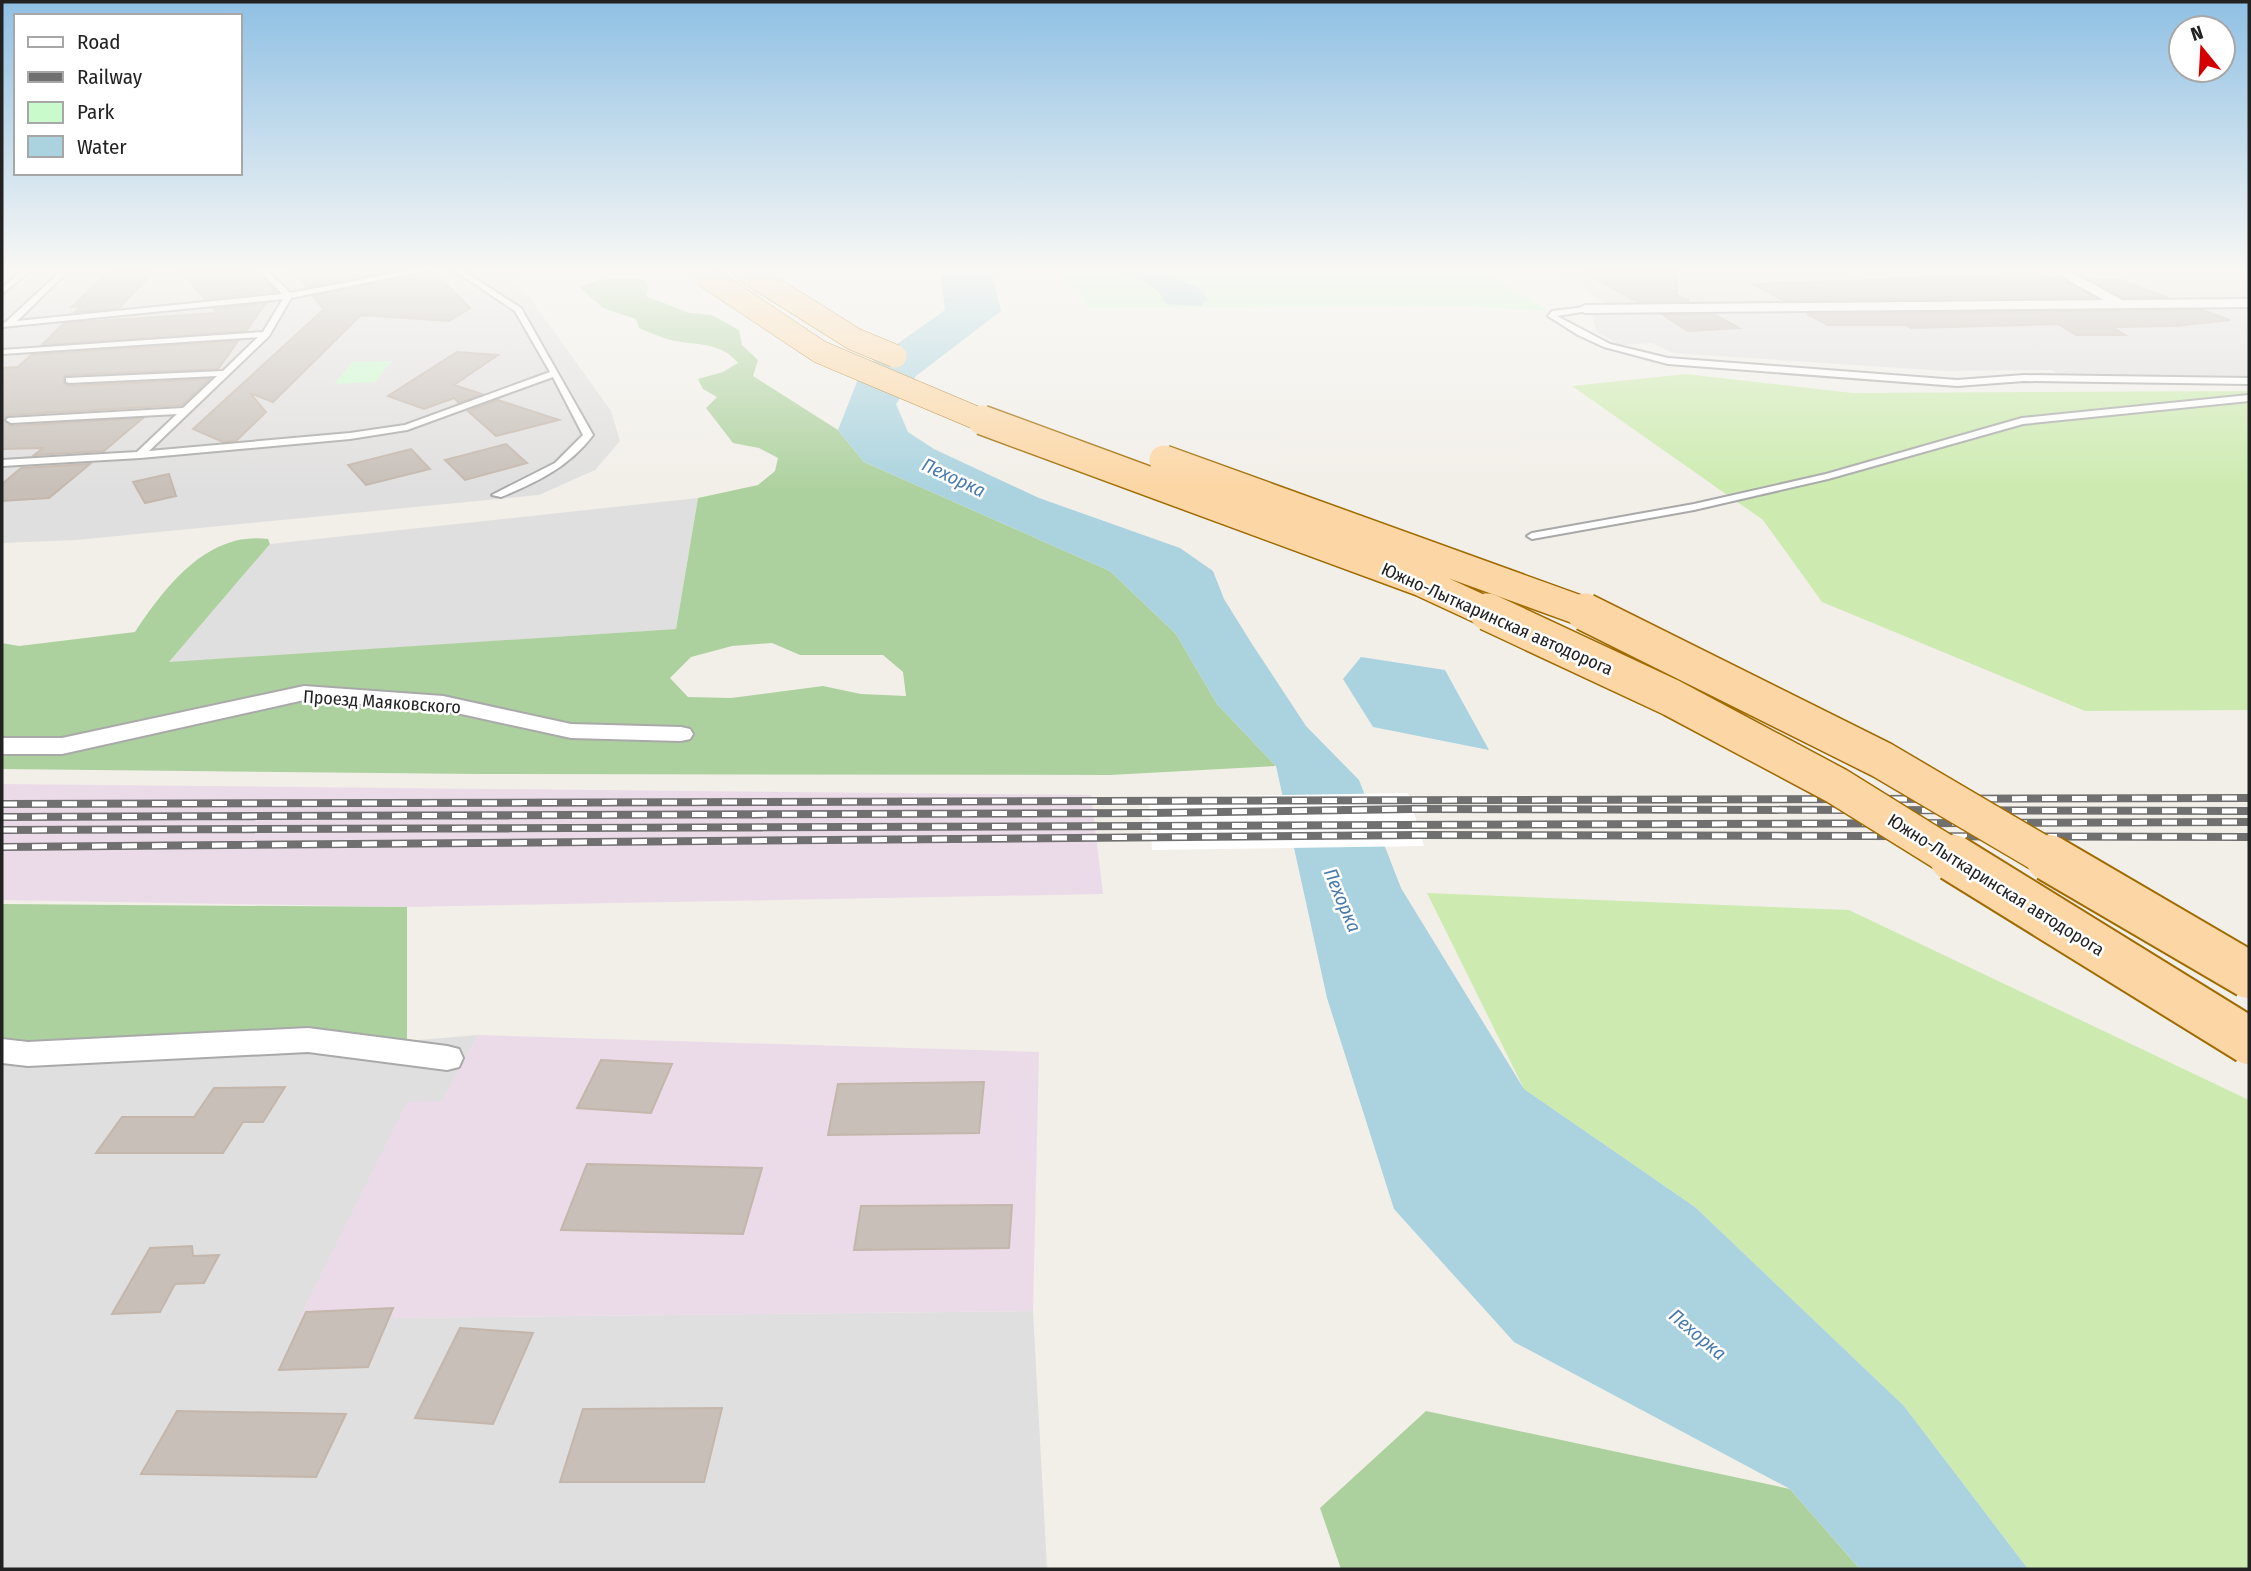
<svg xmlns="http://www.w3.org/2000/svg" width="2251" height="1571" viewBox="0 0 2251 1571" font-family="'Fira Sans Condensed',sans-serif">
<rect width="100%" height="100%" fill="#f2efe9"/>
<path fill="#e0dfdf" d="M2 270H510L611 411 620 441 595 470 539 495 76 540 2 543Z
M1550 270H2049L2109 301 1612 307Z
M2064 270H2249V301H2125Z
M2135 304H2249V377L2059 375 2052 370 1947 371 1673 353 1652 343 1620 345 1597 332 1592 315 1622 311Z
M698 498 676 629 168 663 270 544Z
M478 1035 442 1102 300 1319 1033 1311 1047 1569H2V1053L407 1041Z"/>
<path fill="#ebdbe8" d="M2 784 1091 795 1103 894 407 907 2 900Z
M478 1035 1039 1052 1033 1311 299 1319 407 1102 442 1101Z"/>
<path fill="#cdebb0" d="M1686 374 1853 393 2249 391V710L2085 711 1822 602 1763 520 1572 386Z
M1427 893 1849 910 2249 1100V1569H2028L1904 1406 1695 1207 1524 1089Z"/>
<path fill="#add19e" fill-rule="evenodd" d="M624 278 645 280 648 288 646 296 689 313 712 315 739 330 742 345 758 360 753 376 838 430 864 462 1110 571 1176 634 1217 704 1276 766 1110 775 478 774 2 769V643L19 646 135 632C165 587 207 531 268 539L270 544 169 662 676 629 698 498 758 485 775 471 778 458 759 448 733 443 706 408 717 397 703 389 698 379 723 372 738 363C721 341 696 346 671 340 660 337 649 332 639 328L636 319 603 308 579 287 598 280ZM772 643 800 655H883L903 672 906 696 861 694 823 686 731 698 688 697 670 678 691 657 732 646Z
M2 904 407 907V1041L2 1053Z
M1426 1411 1790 1489 1860 1569H1341L1320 1508Z"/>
<path fill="#c8facc" d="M1058 270H1482L1548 311 1464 306 1089 308Z
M392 361 375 382 334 384 353 362Z"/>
<path fill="#aad3df" d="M940 270H991L1001 311 916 376 896 404 908 432 934 449 1039 498 1180 548 1213 571 1224 599 1252 644 1306 726 1359 780 1401 888 1524 1089 1695 1207 1904 1406 2028 1569H1860L1790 1489 1514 1342 1394 1209 1327 998 1276 766 1217 704 1176 634 1110 571 864 462 838 430 862 369 945 310Z
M1118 270H1163L1176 279 1197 287 1208 299 1200 306 1166 304C1153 278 1140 283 1118 270Z
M1361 657 1445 670 1489 750 1373 727 1343 679Z"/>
<path fill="#fff" d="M1408 793 1424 846 1152 850 1149 797Z"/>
<path fill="#c7bfb8" stroke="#c4b6ab" stroke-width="2" d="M155 270 119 308 75 312 82 306 72 307 110 271Z
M180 270H257L276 291 205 299Z
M292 270H398L306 287Z
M432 270 470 308 449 321 361 315 273 402 250 393 266 412 236 441 223 442 193 429 324 309 313 296Z
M1580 270H1676L1677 295 1689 301 1638 302Z
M2043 275 2064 281 2094 297 1783 300 1753 284 1930 278 1926 276Z
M2092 280H2121L2167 297H2123Z
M266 303 246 331 42 345 64 323 218 313 214 309Z
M2202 310 2230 320 2176 326 2112 327 2125 335H2076L2058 324 1911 328 1906 325H1828L1807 314Z
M1714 314 1739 328 1688 331 1663 315Z
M238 341 218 369 66 375 63 378 64 384 69 386 210 379 182 405 8 415 3 420 11 426 143 418 104 451 34 455 43 448 2 449V368L18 367 31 355Z
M457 352 498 355 454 385 482 394 459 403 454 398 424 409 388 396Z
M498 400 559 420 496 436 468 411Z
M506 444 527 463 465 480 445 460Z
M411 449 430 469 366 485 348 465Z
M90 464 49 498 2 501V484L21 468Z
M169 474 176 496 145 503 133 482Z
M601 1060 672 1064 651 1113 577 1108Z
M984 1082 979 1133 828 1135 838 1084Z
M285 1087 263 1122H243L223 1153H96L122 1117H194L214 1088Z
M587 1164 762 1168 743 1234 561 1230Z
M1012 1205 1009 1248 854 1250 861 1206Z
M192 1246 193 1256 219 1255 204 1283 175 1284 160 1312 112 1314 150 1248Z
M393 1308 368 1367 279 1370 306 1312Z
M460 1328 533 1333 493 1424 415 1418Z
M722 1408 704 1482H560L583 1409Z
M177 1411 346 1414 316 1477 141 1474Z"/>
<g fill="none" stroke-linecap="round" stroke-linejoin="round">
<g stroke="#a9a9a9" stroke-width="4">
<path id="service" d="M23 270H31L2 294V288Z
M62 270H69L17 321 282 294 260 270H267L290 293 413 270H429L291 298 269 336 149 451 350 433 405 425 550 372 515 311 454 270H462L521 308 593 435C569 467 537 482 501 497L492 495 555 463 583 435 553 377 407 430 350 439 140 458 2 466V460L137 452 177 414 11 423 6 420 8 418 183 408 217 376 69 383 66 382V378L223 371 258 337 2 354V350L263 332 283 299 2 327V323L6 322Z
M1585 307 1589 309 1588 311 1557 316 1610 344 1668 358 1957 380 2024 375 2249 378V384L2024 381 1957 386 1668 364 1604 347 1578 335 1548 316 1552 311Z
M2249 395V401L2023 424 1828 479 1694 510 1532 539 1527 536 1532 533 1694 504 1826 474 2022 418Z"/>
</g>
<g stroke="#a9a9a9" stroke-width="4">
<path id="minor" d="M2050 270H2068L2122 300 2249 299V307L1585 313 1578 309 1585 305 2104 300Z
M304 686 443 696 571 724 681 727 690 729 693 734 690 739 681 741 571 738 443 710 304 700 62 754H2V738H62Z
M308 1028 447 1046 459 1049 463 1058 459 1067 447 1070 308 1052 28 1066 2 1063V1039L28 1042Z"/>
</g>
<use href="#service" fill="#fff" fill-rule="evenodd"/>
<use href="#minor" fill="#fff" fill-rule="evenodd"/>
<g stroke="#707070" stroke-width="8">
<path id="rail" d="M2 804 2249 798
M2 817 1150 813 1412 809 2249 811
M2 830 2249 822
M2 847 1420 835 2249 837"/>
</g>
<use href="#rail" stroke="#fff" stroke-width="5" stroke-dasharray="15" stroke-linecap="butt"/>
<g stroke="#a06b00" stroke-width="24" stroke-linecap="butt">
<path id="primary-bridge-far3" d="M744 270 854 339 895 356
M706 276 820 352 986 422"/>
</g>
<g stroke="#a06b00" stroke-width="32" stroke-linecap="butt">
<path id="primary-bridge-far2" d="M982 420 1422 582 1491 614
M1164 460 1590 614"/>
</g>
<g stroke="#a06b00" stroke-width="40" stroke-linecap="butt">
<path id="primary-bridge-far1" d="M1488 612 1672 698 1837 786 1956 860
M1585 612 1882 760 2052 860"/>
</g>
<g stroke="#a06b00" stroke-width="50" stroke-linecap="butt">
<path id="primary-bridge" d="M1953 858 2249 1041
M2049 858 2249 975"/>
</g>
<use href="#primary-bridge-far3" stroke="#fcd6a4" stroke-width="23"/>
<use href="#primary-bridge-far2" stroke="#fcd6a4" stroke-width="29"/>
<use href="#primary-bridge-far1" stroke="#fcd6a4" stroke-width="37"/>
<use href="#primary-bridge" stroke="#fcd6a4" stroke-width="46"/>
</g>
<linearGradient id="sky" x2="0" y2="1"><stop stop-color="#8fc0e4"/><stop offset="0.55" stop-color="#f9f8f5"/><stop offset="1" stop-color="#f9f8f5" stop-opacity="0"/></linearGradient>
<rect width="2251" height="490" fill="url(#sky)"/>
<g text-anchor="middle" stroke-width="5" stroke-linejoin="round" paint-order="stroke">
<g font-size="18" fill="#222" stroke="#fff">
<text transform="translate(1497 619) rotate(24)" y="6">Южно-Лыткаринская автодорога</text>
<text transform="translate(382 702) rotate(4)" y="6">Проезд Маяковского</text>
<text transform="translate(1996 885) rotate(32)" y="6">Южно-Лыткаринская автодорога</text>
</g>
<g font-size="19" font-style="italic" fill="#4a7aab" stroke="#fff">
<text transform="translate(954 477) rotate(25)" y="7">Пехорка</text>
<text transform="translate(1343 900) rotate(67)" y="7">Пехорка</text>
<text transform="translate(1698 1334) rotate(40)" y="7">Пехорка</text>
</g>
</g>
<rect width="2251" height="1571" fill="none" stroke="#222222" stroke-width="7"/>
<rect x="14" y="14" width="228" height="161" fill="#ffffff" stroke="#a7a7a7" stroke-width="2"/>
<rect x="28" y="37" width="35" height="10" fill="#ffffff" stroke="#a7a7a7" stroke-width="2"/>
<text x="77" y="49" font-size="21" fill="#222222">Road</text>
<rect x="28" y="72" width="35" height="10" fill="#707070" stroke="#a7a7a7" stroke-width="2"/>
<text x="77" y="84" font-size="21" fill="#222222">Railway</text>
<rect x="28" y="102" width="35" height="21" fill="#c8facc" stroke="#a7a7a7" stroke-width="2"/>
<text x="77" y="119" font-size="21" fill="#222222">Park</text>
<rect x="28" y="136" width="35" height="21" fill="#aad3df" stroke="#a7a7a7" stroke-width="2"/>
<text x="77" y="154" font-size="21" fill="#222222">Water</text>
<g transform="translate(2202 49) rotate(342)"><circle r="33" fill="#ffffff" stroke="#a7a7a7" stroke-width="2"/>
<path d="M0-5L12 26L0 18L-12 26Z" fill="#d40000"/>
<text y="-10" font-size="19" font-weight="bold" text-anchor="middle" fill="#222222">N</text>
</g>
</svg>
